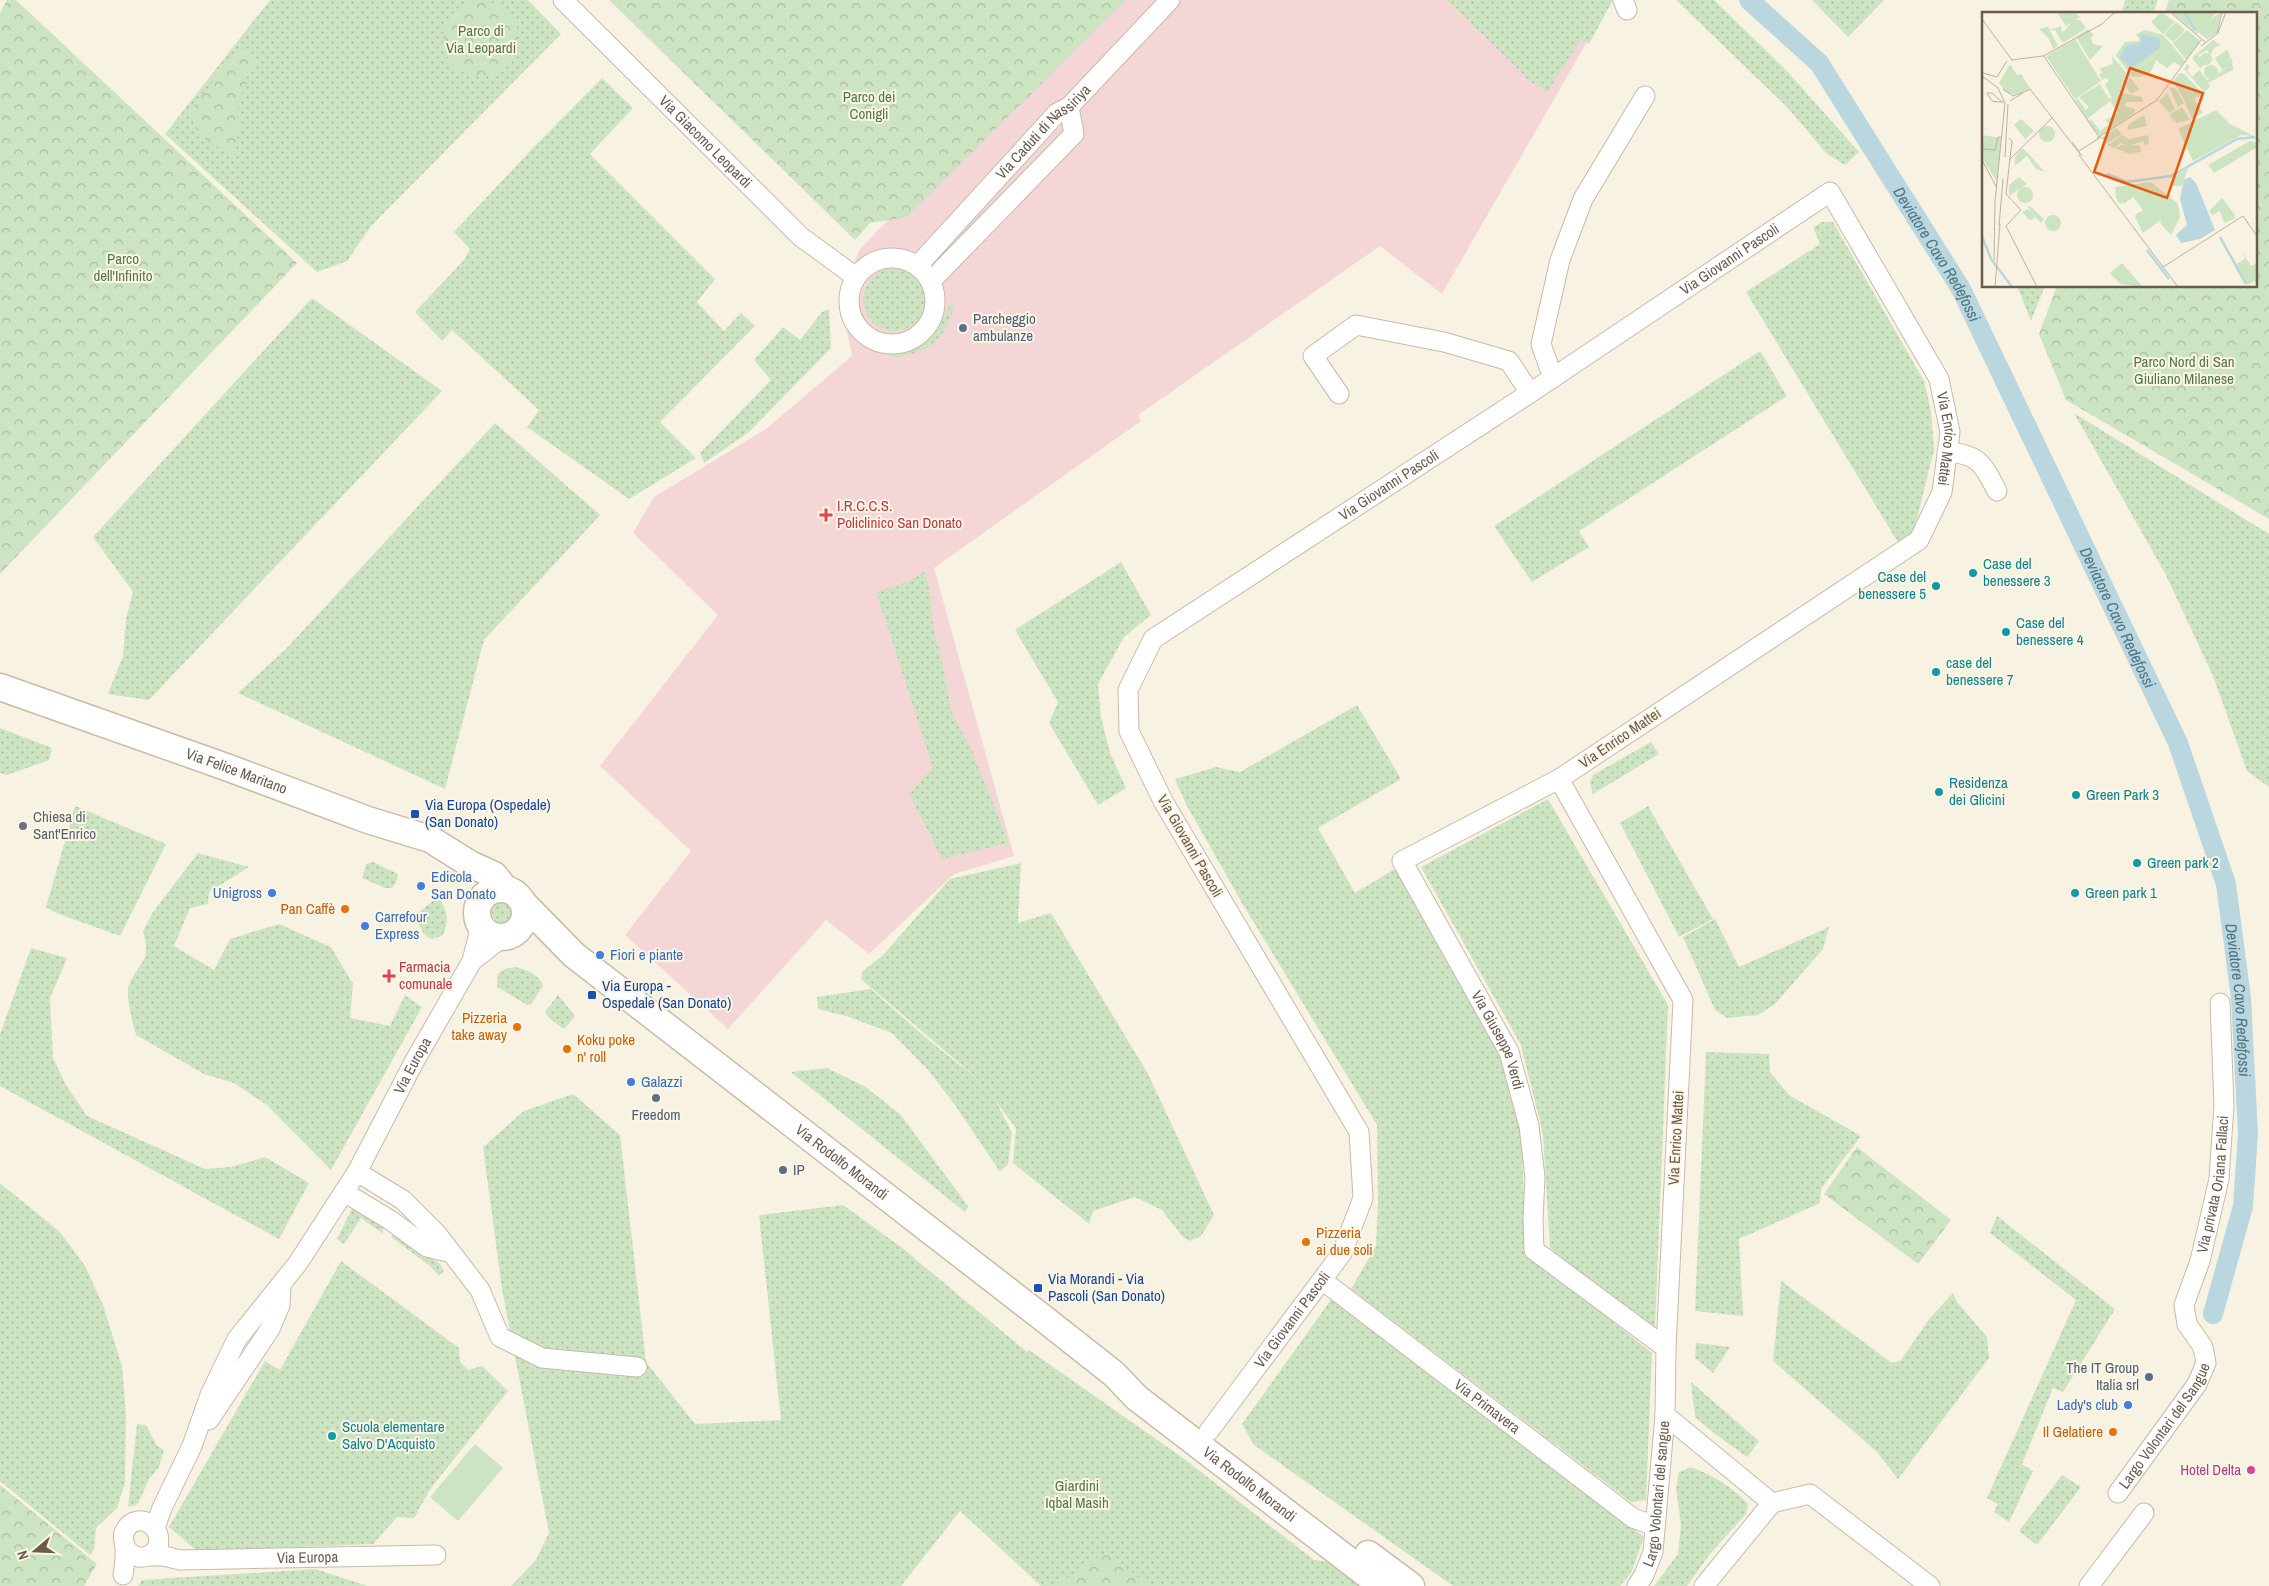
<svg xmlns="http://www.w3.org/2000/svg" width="2269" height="1586" viewBox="0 0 2269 1586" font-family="'Archivo Narrow',sans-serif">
<defs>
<pattern id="grass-dots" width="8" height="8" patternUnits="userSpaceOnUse" patternTransform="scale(1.25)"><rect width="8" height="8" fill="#cde4c3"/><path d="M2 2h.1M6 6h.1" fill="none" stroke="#aabca1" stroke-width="1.8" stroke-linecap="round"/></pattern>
<pattern id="forest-crowns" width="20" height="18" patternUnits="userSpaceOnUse" patternTransform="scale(1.25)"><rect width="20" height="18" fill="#cde4c3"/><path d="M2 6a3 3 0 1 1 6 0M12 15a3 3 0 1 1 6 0" fill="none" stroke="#aabca1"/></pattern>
</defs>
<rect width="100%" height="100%" fill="#f8f2e2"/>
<path fill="#f5d6d7" d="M1101 0H1611L1442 294 1380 246 1138 415 1141 421 934 568 1014 856 954 874 869 954 826 920 728 1029 625 935 691 851 600 766 718 615 633 533 654 497 766 429 852 356 840 298 860 249Z"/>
<path fill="url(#grass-dots)" d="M270 0H528L561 34 371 226 347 261 317 272 165 134Z
M1447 0H1613L1589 44 1581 40 1547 92 1531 82Z
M1676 0H1714L1786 70 1859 152 1845 165 1826 153 1788 108Z
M1812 0H1884L1848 37Z
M2125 0H2158L2153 14H2121Z
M602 78 633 108 590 154 715 279 697 302 724 331 741 313 755 326 660 422 696 458 629 499 527 427 539 410 452 330 442 341 415 312 464 260 470 249 454 232 533 148Z
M1822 222H1833L1924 381 1931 411 1934 450 1913 535 1899 544 1746 292 1820 244 1813 227Z
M863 300a31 31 0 1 1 62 0a31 31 0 1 1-62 0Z
M2017 286H2045L2031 321Z
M312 298 442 391 149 700 108 694 123 656 126 619 133 592 93 537Z
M954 304C947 342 925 354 890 358L889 352C923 349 938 338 949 305Z
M829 309 831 348 749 432 704 463 700 453 771 380 754 360 783 327 800 340 822 312Z
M1760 351 1787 396 1579 531 1589 547 1532 582 1494 526Z
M2074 413 2269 534V787L2247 771 2213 676 2165 573Z
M495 423 600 515 484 640 445 789 238 693 286 649Z
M1121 562 1151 615 1124 637 1098 684 1101 717 1110 753 1126 788 1098 805 1049 723 1058 702 1015 630Z
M925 571 929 587 933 625 941 657 952 713 972 751 1009 843 942 859 909 794 933 767 876 592 910 581Z
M1357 705 1401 779 1318 828 1355 893 1398 867 1504 1054 1521 1123 1525 1232 1524 1251 1652 1353 1646 1500 1631 1502 1351 1289 1376 1246 1378 1204 1377 1125 1242 903 1186 804 1175 779 1216 767 1240 772Z
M0 728 52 748 49 760 7 775 0 773Z
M1651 742 1659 754 1593 794 1590 782 1593 775Z
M1548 799 1668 1005 1655 1328 1604 1295 1550 1248 1543 1134 1521 1045 1421 867Z
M75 806 166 844 120 936 56 913 46 907Z
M1648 806 1713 919 1679 937 1620 823Z
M198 853 249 867 209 892 208 904 190 908 174 946 214 970 230 939 279 924 331 947 353 984 350 1018 390 1026 405 995 422 1007 331 1170 267 1105 234 1083 204 1074 136 1035C133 1024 125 996 129 985 139 960 152 963 143 931L153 912Z
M373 862 398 874 396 883 392 888H385L362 878 366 864Z
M1021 863 1018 923 1051 913 1148 1074 1214 1215 1201 1236 1189 1241 1182 1236 1162 1210 1135 1197 1093 1211 1089 1224 1013 1163 1016 1128 997 1103 1012 1133 1008 1164 1000 1172 955 1105 928 1070 892 1033 846 1016 818 1009 817 997 871 989 932 1043 980 1081 861 979 863 971 883 955 950 879Z
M438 897C447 909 450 922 442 936L431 939 424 934 414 916Z
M492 913a10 10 0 1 1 20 0a10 10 0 1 1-20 0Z
M1715 919 1739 967 1829 927 1823 949 1775 1004 1758 1015 1727 1018 1715 1010 1683 937Z
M31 948 67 958 50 998 53 1058 66 1085 87 1116 205 1169 231 1167 265 1157 309 1183 279 1239 0 1086V1034Z
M515 967C525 969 540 975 543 986L531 1004 527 1005 497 987 498 974 505 969Z
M558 995 575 1016 564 1029 550 1019 545 1012Z
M1706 1052 1769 1054 1770 1072 1789 1095 1861 1136 1821 1189 1820 1203 1739 1239 1743 1316 1695 1311Z
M827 1068 864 1086 900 1114 968 1206 965 1212 791 1072Z
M573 1094 620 1135 646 1362 695 1424 781 1420 759 1215 843 1205 901 1247 1027 1352 1029 1350 1183 1458 1314 1560 1331 1562 1361 1586H1041L960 1511 901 1586H511L536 1560 549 1533 502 1289 483 1147 524 1111Z
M0 1183 60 1232 85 1266 103 1305 122 1366 126 1414 125 1483 117 1508 96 1528 94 1549 90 1555 0 1481Z
M353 1207 385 1225 382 1233 361 1218 344 1244 337 1239Z
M1997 1216 2115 1309 2063 1392 2053 1388 2022 1464 2033 1471 2009 1522 1994 1512 1998 1504 1987 1498 2076 1300 1990 1233Z
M395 1230 440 1264 444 1271 439 1276 430 1266 391 1237Z
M341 1261 459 1348 460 1362 468 1370 482 1366 508 1391 431 1488 414 1518 397 1517 373 1544 197 1551 169 1527 265 1361 280 1370Z
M1781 1281 1892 1363 1901 1360 1930 1318 1953 1293 1957 1302 1987 1337 1989 1358 1898 1479 1876 1451 1773 1361Z
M1333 1297 1644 1537 1631 1573 1620 1586H1453L1254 1445 1242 1424Z
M1696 1343 1730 1347 1713 1373 1695 1358Z
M1691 1382 1759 1441 1747 1457 1715 1434 1695 1417Z
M137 1424 146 1425 157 1446 164 1450 159 1467 149 1479 138 1504 128 1507Z
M1691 1467C1713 1475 1731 1486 1748 1504L1746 1514 1710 1554 1687 1586H1654L1678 1554 1681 1525 1676 1488 1679 1472Z
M2062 1475 2081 1487 2037 1545 2019 1531Z
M315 1569 368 1586H138L142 1580Z"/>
<path fill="url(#forest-crowns)" d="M7 0H16L297 263 0 574V13Z
M609 0H1126L907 217 870 223 855 240Z
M2169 0H2269V519L2066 400 2039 334 2057 286H2255V14H2164Z
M443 39a38 38 0 1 1 76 0a38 38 0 1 1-76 0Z
M241 46 260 63 247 76 246 88 240 97 237 112 239 128 234 156C210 143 197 139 189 112Z
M1857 1147 1951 1220 1918 1264 1824 1194Z
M0 1485 97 1564 84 1586H0Z
M1106 1552 1148 1586H1056Z"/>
<path fill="#cde4c3" d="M475 1444 503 1468 458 1521 430 1497Z"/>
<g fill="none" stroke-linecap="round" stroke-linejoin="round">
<path stroke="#bad6df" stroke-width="20" id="s1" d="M1749 0 1819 63 1961 289 2178 743 2226 884 2241 998 2248 1134 2243 1206 2213 1314"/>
<g stroke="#c7baab" stroke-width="21">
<g id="street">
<path id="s2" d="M563 0 801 237 856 277"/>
<path d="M1623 0 1627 10"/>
<circle cx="892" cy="301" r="43"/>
<path id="s3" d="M920 267 921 262 1057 113 1069 107 1170 0"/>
<path d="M931 281 1074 134 1069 107"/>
<path d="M1553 378 1541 344 1560 260 1583 199 1645 96"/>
<path d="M1339 394 1313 356 1356 325 1444 342 1509 361 1530 393"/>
<path d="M1947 452C1979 454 1983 464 1997 491"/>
<path id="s4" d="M1559 779 1402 861 1509 1052 1529 1126 1535 1177 1533 1220 1534 1250 1666 1348"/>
<path d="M472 961 503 937"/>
<path d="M357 1172 403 1200 437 1234 480 1290 500 1337 542 1358 637 1367"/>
<path d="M344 1192 390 1220 427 1247 452 1253"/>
<path id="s5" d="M1322 1280 1633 1518 1655 1526"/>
<path d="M209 1420 270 1329 280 1305 281 1285"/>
<path id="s6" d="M1209 1431 1342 1253 1363 1198 1359 1132 1163 801 1129 731 1128 690 1153 639 1530 393 1830 192 1939 379 1950 432 1942 492 1919 540 1559 779 1683 1000 1666 1348 1665 1415"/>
<path id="s7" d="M2118 1493 2197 1384 2206 1363 2203 1347 2187 1324 2184 1305 2200 1261 2219 1179 2224 1105 2220 1003"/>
<path d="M1772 1503 1810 1494 1930 1586"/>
<path id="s8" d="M155 1528 162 1508 192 1446 210 1395 237 1339 298 1263 357 1172 414 1062 472 961 481 925"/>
<path id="s9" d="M149 1556H164L180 1560 436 1555"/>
<path d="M123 1575C124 1567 126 1557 125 1548 125 1543 122 1538 124 1533 133 1510 164 1522 158 1547 149 1560 134 1561 125 1547"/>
<path id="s10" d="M1637 1586 1644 1575 1653 1552 1665 1415 1772 1503 1704 1586"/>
<path d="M2089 1586 2144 1513"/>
</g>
</g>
<g stroke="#cabba9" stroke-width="29">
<g id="secondary">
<path id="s11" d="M0 687 226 767 368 820 430 839 470 864 494 875 505 889"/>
<circle cx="501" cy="913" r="24"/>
<path id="s12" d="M524 904 574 955 1043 1318 1114 1374 1137 1398 1382 1586"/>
<path d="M1368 1554 1411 1586"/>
</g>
</g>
<use href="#street" stroke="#fff" stroke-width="19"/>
<use href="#secondary" stroke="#fff" stroke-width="26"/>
</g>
<g fill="#5c6f8a" stroke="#fcf6e7" stroke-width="2">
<circle cx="963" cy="328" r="5"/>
<circle cx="656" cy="1098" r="5"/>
<circle cx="783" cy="1170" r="5"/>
<circle cx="2149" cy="1377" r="5"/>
</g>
<g fill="#e0444e" stroke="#fcf6e7" stroke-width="2">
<path d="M823.5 507.5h5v5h5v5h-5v5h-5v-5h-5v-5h5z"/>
<path d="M386.5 968.5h5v5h5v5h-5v5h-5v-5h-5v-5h5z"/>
</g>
<g fill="#0f9aa8" stroke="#fcf6e7" stroke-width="2">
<circle cx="1973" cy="573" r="5"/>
<circle cx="1936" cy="586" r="5"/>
<circle cx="2006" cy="632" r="5"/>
<circle cx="1936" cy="672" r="5"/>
<circle cx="1939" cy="792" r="5"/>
<circle cx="2076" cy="795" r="5"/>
<circle cx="2137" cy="863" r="5"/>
<circle cx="2075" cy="893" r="5"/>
<circle cx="332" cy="1436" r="5"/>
</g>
<g fill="#1a4fb4" stroke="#fcf6e7" stroke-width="2">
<rect x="410" y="809" width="10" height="10" rx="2.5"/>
<rect x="587" y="990" width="10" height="10" rx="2.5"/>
<rect x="1033" y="1283" width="10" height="10" rx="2.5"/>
</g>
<circle fill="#6b7280" stroke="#fcf6e7" stroke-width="2" cx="23" cy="826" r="5"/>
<g fill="#3f7fe0" stroke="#fcf6e7" stroke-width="2">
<circle cx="421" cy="886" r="5"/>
<circle cx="272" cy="893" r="5"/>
<circle cx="365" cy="926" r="5"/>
<circle cx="600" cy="955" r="5"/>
<circle cx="631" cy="1082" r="5"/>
<circle cx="2128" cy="1405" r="5"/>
</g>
<g fill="#e8710a" stroke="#fcf6e7" stroke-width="2">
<circle cx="345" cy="909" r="5"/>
<circle cx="517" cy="1027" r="5"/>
<circle cx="567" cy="1049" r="5"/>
<circle cx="1306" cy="1242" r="5"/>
<circle cx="2113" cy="1432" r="5"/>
</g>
<circle fill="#d1479c" stroke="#fcf6e7" stroke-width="2" cx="2251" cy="1470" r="5"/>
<g text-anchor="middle" stroke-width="4" stroke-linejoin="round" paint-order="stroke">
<g font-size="15" fill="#527749" stroke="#fcf6e7">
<text x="481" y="36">Parco di<tspan x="481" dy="17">Via Leopardi</tspan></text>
<text x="869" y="102">Parco dei<tspan x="869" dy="17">Conigli</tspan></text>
<text x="123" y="264">Parco<tspan x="123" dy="17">dell'Infinito</tspan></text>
<text x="2184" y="367">Parco Nord di San<tspan x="2184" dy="17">Giuliano Milanese</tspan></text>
<text x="1077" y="1491">Giardini<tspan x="1077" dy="17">Iqbal Masih</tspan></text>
</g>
<g font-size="15" fill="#6c5b4c" stroke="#fcf6e7">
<text dy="5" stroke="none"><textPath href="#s3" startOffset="184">Via Caduti di Nassiriya</textPath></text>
<text dy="5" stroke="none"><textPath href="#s2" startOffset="201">Via Giacomo Leopardi</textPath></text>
<text dy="5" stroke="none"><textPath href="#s6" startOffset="1598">Via Giovanni Pascoli</textPath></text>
<text dy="5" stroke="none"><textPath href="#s6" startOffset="1996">Via Enrico Mattei</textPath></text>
<text dy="5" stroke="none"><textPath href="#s6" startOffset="1189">Via Giovanni Pascoli</textPath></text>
<text transform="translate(1620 738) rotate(-34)" y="5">Via Enrico Mattei</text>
<text dy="5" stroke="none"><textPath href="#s11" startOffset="251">Via Felice Maritano</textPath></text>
<text transform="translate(1190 846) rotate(60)" y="5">Via Giovanni Pascoli</text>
<text dy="5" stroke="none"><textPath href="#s4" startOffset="381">Via Giuseppe Verdi</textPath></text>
<text dy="5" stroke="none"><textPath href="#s8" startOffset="532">Via Europa</textPath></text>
<text transform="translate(1676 1138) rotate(-87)" y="5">Via Enrico Mattei</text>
<text dy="5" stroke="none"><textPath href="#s12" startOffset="410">Via Rodolfo Morandi</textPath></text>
<text dy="5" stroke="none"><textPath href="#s7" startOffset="346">Via privata Oriana Fallaci</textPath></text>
<text dy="5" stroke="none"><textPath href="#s6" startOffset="139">Via Giovanni Pascoli</textPath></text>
<text dy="5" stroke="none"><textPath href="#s5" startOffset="208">Via Primavera</textPath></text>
<text dy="5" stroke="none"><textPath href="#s7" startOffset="82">Largo Volontari del Sangue</textPath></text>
<text dy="5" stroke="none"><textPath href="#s12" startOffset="930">Via Rodolfo Morandi</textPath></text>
<text dy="5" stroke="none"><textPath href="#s10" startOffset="96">Largo Volontari del sangue</textPath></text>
<text dy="5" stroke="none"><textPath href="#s9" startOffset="159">Via Europa</textPath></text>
</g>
<g font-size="15" fill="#4e5e75" stroke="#fcf6e7" text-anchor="start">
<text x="973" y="324">Parcheggio<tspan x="973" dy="17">ambulanze</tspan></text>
<text x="656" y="1120" text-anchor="middle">Freedom</text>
<text x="793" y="1175">IP</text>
<text x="2139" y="1373" text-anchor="end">The IT Group<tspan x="2139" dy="17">Italia srl</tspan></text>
</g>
<g font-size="15" fill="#be3a42" stroke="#fcf6e7" text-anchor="start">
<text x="837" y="511">I.R.C.C.S.<tspan x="837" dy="17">Policlinico San Donato</tspan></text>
<text x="399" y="972">Farmacia<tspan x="399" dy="17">comunale</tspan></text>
</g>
<g font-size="15" fill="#0d838f" stroke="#fcf6e7" text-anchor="start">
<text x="1983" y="569">Case del<tspan x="1983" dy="17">benessere 3</tspan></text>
<text x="1926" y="582" text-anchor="end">Case del<tspan x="1926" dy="17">benessere 5</tspan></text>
<text x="2016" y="628">Case del<tspan x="2016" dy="17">benessere 4</tspan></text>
<text x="1946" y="668">case del<tspan x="1946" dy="17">benessere 7</tspan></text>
<text x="1949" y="788">Residenza<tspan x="1949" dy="17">dei Glicini</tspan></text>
<text x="2086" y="800">Green Park 3</text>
<text x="2147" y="868">Green park 2</text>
<text x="2085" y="898">Green park 1</text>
<text x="342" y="1432">Scuola elementare<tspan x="342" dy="17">Salvo D'Acquisto</tspan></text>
</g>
<g font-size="15" fill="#164399" stroke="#fcf6e7" text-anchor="start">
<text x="425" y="810">Via Europa (Ospedale)<tspan x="425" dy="17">(San Donato)</tspan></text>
<text x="602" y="991">Via Europa -<tspan x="602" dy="17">Ospedale (San Donato)</tspan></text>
<text x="1048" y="1284">Via Morandi - Via<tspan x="1048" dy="17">Pascoli (San Donato)</tspan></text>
</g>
<g font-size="15" fill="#5b616d" stroke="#fcf6e7" text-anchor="start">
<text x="33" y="822">Chiesa di<tspan x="33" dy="17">Sant'Enrico</tspan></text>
</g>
<g font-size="15" fill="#366cbe" stroke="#fcf6e7" text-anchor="start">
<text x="431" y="882">Edicola<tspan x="431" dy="17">San Donato</tspan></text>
<text x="262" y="898" text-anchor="end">Unigross</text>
<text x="375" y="922">Carrefour<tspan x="375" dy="17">Express</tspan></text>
<text x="610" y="960">Fiori e piante</text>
<text x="641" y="1087">Galazzi</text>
<text x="2118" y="1410" text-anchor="end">Lady's club</text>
</g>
<g font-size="15" fill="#c56008" stroke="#fcf6e7" text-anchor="end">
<text x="335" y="914">Pan Caffè</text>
<text x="507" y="1023">Pizzeria<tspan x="507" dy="17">take away</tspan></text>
<text x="577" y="1045" text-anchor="start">Koku poke<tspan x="577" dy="17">n' roll</tspan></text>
<text x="1316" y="1238" text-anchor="start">Pizzeria<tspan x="1316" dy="17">ai due soli</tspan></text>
<text x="2103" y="1437">Il Gelatiere</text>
</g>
<g font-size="15" fill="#b23c85" stroke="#fcf6e7" text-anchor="end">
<text x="2241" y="1475">Hotel Delta</text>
</g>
<g font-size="16" font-style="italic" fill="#4c7583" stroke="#fcf6e7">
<text dy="6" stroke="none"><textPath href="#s1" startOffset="319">Deviatore Cavo Redefossi</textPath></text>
<text dy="6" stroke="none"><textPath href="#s1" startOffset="725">Deviatore Cavo Redefossi</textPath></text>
<text dy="6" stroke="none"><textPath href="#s1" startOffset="1130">Deviatore Cavo Redefossi</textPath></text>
</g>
</g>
<g transform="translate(1982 12)">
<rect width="275" height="275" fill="#f8f2e2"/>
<path d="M75 0H93L98 5 84 14ZM179 0 193 10 181 22 169 10ZM205 0H235L228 8 239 0 234 22 225 27 213 18ZM92 8H98L104 16 83 30H80L73 18H68L79 14 80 21ZM194 10 203 18 191 30 182 22ZM106 17 112 23 109 25 111 32 121 34 108 48 94 25ZM93 27 119 69 93 87 64 44ZM231 28 239 33 233 35 228 43 225 38 216 43 222 53 218 56 210 46ZM130 44 146 63 139 77 140 81 160 85 161 90H144L143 94 153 97 152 101 117 124 106 109 109 107 118 119 127 112 123 108 136 101 128 89 105 107 93 88 95 86 104 98 107 95 97 85 118 72 127 87 130 86 123 72 127 69 124 66 120 68 117 62 120 61 118 56 131 52ZM171 46 174 48 169 60 159 65 149 64 148 61ZM250 46 251 58 226 71 228 75 222 80 202 57 205 52 208 55 205 58 210 65 217 58 225 68 248 54 245 49ZM148 65 157 77 149 82 144 74ZM187 75 194 77 202 91 196 95ZM185 81 193 97 187 101 177 89ZM212 87 221 101 210 106 203 91ZM200 95 208 108 194 111 190 105 191 114 188 102ZM162 103 165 114 145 118 147 112ZM39 107 52 119 43 127 32 113ZM57 122a8 8 0 1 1 16 0a8 8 0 1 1-16 0ZM134 116 140 122 124 132 119 126ZM0 123 19 126 15 170 0 146ZM140 123 147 127 166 123 167 132 163 133 161 129 148 134 139 131 132 136 125 133ZM139 133H158L159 140 148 142 133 136ZM39 137H42L63 160 54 157 45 144 33 154V145ZM206 156 200 174H191L190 166ZM169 170 142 192 140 189 139 193 134 186 133 175ZM35 183a8 8 0 1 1 16 0a8 8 0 1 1-16 0ZM48 194 62 207 59 211 51 203 53 207 47 208 40 200 46 197 51 203 46 195ZM63 211a8 8 0 1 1 16 0a8 8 0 1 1-16 0Z" fill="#cde4c3"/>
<path d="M189 0H204L216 21 215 22ZM66 15 76 34 71 37 67 27 57 17ZM163 18 181 23 189 32 203 49 199 55 192 50 185 56 171 46 147 61 134 43 143 30 158 29 154 22ZM205 18 218 29 204 48 191 31ZM28 52 35 63 39 62 48 76 33 83 24 80 17 71ZM198 61 202 62 221 82 204 91 191 69ZM234 98 248 112 272 124 259 123 211 149 196 117ZM268 129 275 131 274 136 232 161 226 153ZM169 170 196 192 198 205 189 223 178 211 180 207 161 221 154 207 153 203 161 198 151 185ZM240 186 253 203 252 207 242 211 238 199 230 203 227 199ZM259 238 269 254 275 251V273L273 269 264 273 253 253 263 247Z" fill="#cde4c3"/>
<path d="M245 38 249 46 245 49 248 54 240 58 233 46ZM218 47a6 6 0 1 1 12 0a6 6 0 1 1-12 0ZM222 60a7 7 0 1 1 14 0a7 7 0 1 1-14 0ZM37 165 45 172 27 184V173ZM140 251 152 265 161 275 138 272 128 261Z" fill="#cde4c3"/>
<path d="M158 22 177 26 179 35 150 56 138 46 144 34 159 31ZM208 165 214 171 233 218 218 227 199 231 194 223 205 213 198 187 202 168Z" fill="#bad6df"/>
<path fill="none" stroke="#bad6df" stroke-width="2.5" d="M203 0 213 18M125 162 145 170 189 164 255 127 273 125M0 224 9 247 30 275M238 225 264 272M165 238 187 267"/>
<path fill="none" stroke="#bcb1a2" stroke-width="1" d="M188 0 223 30M0 7 30 48M235 21 240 0M219 34 236 21 244 0M61 43 117 125M29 48 61 44 120 12 133 0M1 61 15 65 25 49M0 64 16 76 23 91 13 189 12 248M21 77 31 84 49 77M48 77 98 142M28 89 41 81M20 90 10 81H5L10 89 16 90H22M27 126 30 129 24 182 39 198 24 214 55 275M115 126 175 88 219 28M90 130 100 144M0 137 13 138 16 125H20M97 139 119 125M97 143 196 275M23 145 26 92M0 148 15 176M27 148 70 106M265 210 275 224M17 214 21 167M181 255 261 204 266 211M13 275 18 212"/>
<path fill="#e8590c" fill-opacity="0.15" stroke="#e8590c" stroke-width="2.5" d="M148 56 221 81 185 186 112 160Z"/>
<rect width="275" height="275" fill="none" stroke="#6c5b4c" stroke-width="2.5"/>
</g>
<g transform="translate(35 1551) rotate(251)" stroke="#fcf6e7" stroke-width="4" paint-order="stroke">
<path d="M0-4L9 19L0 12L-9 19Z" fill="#6c5b4c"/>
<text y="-8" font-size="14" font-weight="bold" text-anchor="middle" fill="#6c5b4c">N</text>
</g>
</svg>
